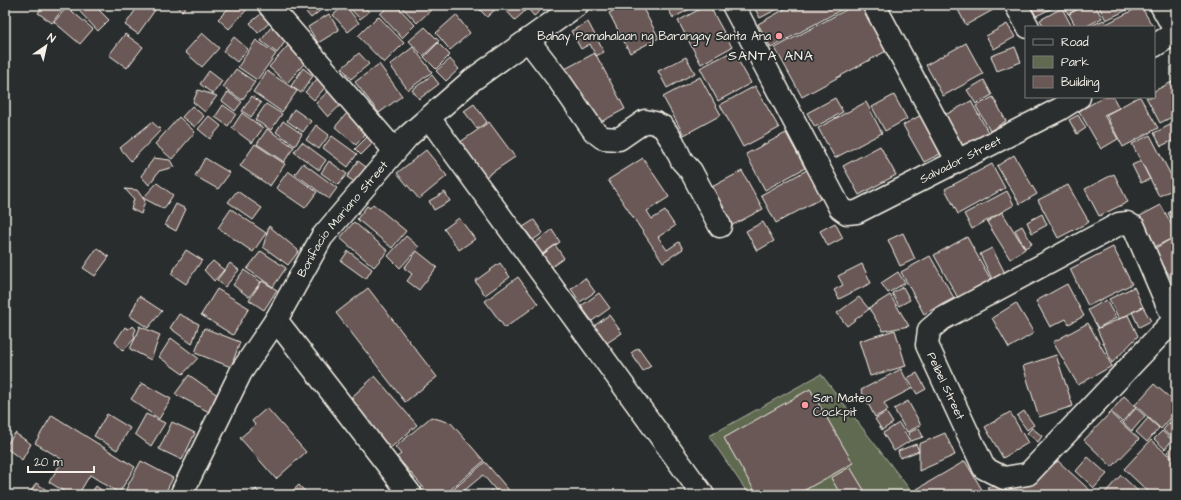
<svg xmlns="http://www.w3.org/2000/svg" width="1181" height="500" viewBox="0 0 1181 500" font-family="'Architects Daughter',sans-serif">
<rect width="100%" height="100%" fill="#2a2d2e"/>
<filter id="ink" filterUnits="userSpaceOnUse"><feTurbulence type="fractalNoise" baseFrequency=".025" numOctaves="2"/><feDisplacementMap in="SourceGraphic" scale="8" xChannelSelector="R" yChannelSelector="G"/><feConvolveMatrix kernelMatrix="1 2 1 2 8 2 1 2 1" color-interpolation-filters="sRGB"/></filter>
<g filter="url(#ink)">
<path fill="#616a51" stroke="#aaae9c" d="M821 374 914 495H749L709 436Z"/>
<path fill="#6a5856" stroke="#f4f1e8" d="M44 5H64L65 6 52 23 38 13Z
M87 5H94L109 20 98 31 80 12Z
M139 5H148L155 10 138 34 125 25Z
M174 5H187L182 11Z
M232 5H251L229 29 218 19Z
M300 5H327L311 18Z
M345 5 359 23 348 32 333 15Z
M347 5H363L369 12 360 19Z
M390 5H396L415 25 402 38 380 14Z
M400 5H430L433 8 417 23Z
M477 5H500L487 17 476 6Z
M503 5H520L525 11 515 20 502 6Z
M525 5H547L534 16Z
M624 5H641L659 38 630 53 609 13Z
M666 5H697L673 18Z
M707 5H709L732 47 701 64 678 21Z
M758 5H785L760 18 754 7Z
M792 5H850L771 48 758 24Z
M855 5H864L888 50 802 97 775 48Z
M957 5H990L993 10 966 25 956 6Z
M1030 5H1059L1036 16Z
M1064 5H1085L1068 14Z
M1086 5H1095L1102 18 1085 27H1076L1069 14Z
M1098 5H1137L1106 20Z
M1141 6 1153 27H1108L1106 24Z
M67 7 93 29 80 44 54 22Z
M1062 8 1072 27H1044L1040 20Z
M261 14 269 23 258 33 250 23Z
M329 14 339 30 318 43 308 27Z
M456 15 470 33 450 50 436 33Z
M378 16 404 43 384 63 358 36Z
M1104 20 1108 27H1088Z
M588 22 604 52 596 56 590 44 581 49 571 31Z
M1007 24 1015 37 994 49 986 36Z
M271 27 287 39 277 53 261 41Z
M425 27 439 41 423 56 409 41Z
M202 33 219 48 202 67 185 52Z
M125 34 143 47 127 68 109 55Z
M234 37 248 49 237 62 223 51Z
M256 40 276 54 257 80 238 67Z
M292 41 310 57 287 83 269 67Z
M438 43 450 55 436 69 424 57Z
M966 43 983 74 943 96 926 65Z
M413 47 432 72 408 90 390 65Z
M1015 47 1021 62 997 71 991 56Z
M733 51 751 83 718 101 700 68Z
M359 53 369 64 351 79 342 68Z
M595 53 625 109 595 125 565 69Z
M686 57 695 73 667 88 658 71Z
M450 59 459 69 446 81 436 71Z
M379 64 402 96 379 113 355 82Z
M303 68 313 76 301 93 291 86Z
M236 69 255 82 242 100 223 87Z
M209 71 222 81 213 94 200 84Z
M267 71 297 91 282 112 253 92Z
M321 75 329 83 314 100 305 92Z
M432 75 439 84 419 99 412 90Z
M700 77 721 115 684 135 663 97Z
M984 80 992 95 976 104 967 90Z
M1174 81 1176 85V115L1160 123 1146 97H1154V91Z
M335 85 348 98 328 117 316 103Z
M755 86 779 128 743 147 720 105Z
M198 90 217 96 205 112 193 102Z
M228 92 242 102 235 111 222 101Z
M894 95 907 119 885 131 872 107Z
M252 96 261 103 251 117 242 111Z
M993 97 1006 121 990 131 976 106Z
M1104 97H1113L1119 108 1104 115 1118 139 1101 149 1079 111Z
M1138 97H1140L1158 128 1123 147 1106 115Z
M835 98 843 112 815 127 807 113Z
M971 101 989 134 963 148 945 115Z
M866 102 882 133 835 158 818 128Z
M266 104 282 114 271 130 255 120Z
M474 104 487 122 477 129 464 111Z
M223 105 236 114 228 126 215 117Z
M192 106 204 116 195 127 182 117Z
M294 109 311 121 303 132 287 121Z
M242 113 263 128 252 143 232 128Z
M347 113 368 131 356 145 335 127Z
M925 113 946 151 924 162 903 125Z
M1078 115 1086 128 1077 134 1069 120Z
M209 116 221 126 210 139 198 129Z
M179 117 195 132 172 159 155 144Z
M283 121 302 134 295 146 276 132Z
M152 122 161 130 131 161 120 148Z
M489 122 515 157 481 180 456 145Z
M1176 122V139L1161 146 1154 133Z
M316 125 329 135 319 149 306 140Z
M267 129 294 147 284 162 257 144Z
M786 133 805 168 765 190 746 154Z
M370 134 376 140 361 155 355 149Z
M1150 135 1176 185V188L1159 196 1132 144Z
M332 136 357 154 348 167 323 148Z
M302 142 326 160 319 170 294 152Z
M255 144 285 164 270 186 240 166Z
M880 146 896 175 859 195 843 166Z
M426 150 447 176 419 199 397 173Z
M1014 155 1037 194 1020 204 997 166Z
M154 158 170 160 174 167 159 171 149 185 141 176Z
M205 158 230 173 218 189 195 176Z
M643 158 669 197 647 211 652 219 665 211 675 226 658 237 667 250 679 242 683 249 663 262 608 180Z
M329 161 347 174 338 185 321 173Z
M358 161 366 167 356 183 347 177Z
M1141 161 1150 179 1141 183 1132 165Z
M303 163 337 188 329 199 295 174Z
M992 164 1005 188 958 214 945 189Z
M1176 168V179L1172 171Z
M807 170 822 198 776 223 761 195Z
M288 171 317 192 305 208 276 188Z
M742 171 763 209 727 228 706 190Z
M1114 174 1128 202 1099 216 1085 189Z
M157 183 173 195 164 209 143 198Z
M1068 185 1089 222 1058 238 1038 200Z
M125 189 137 190 145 201 141 214 131 209 134 199Z
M237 191 262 208 253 220 228 202Z
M1007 191 1014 205 972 229 964 214Z
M445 192 450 201 434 210 429 201Z
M176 204 186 209 176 231 165 225Z
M373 204 406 231 392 248 357 219 367 206 370 208Z
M1161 205 1176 233V236L1153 248 1138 217Z
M231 209 266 233 253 252 218 228Z
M1176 209V229L1168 213Z
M1002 212 1025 249 1010 259 987 222Z
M1042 214 1047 225 1032 233 1027 222Z
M459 218 475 239 459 250 444 229Z
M534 220 543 233 533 240 523 227Z
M354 222 388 251 374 267 340 238Z
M763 222 774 241 757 251 746 231Z
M835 223 843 238 828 246 820 231Z
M269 226 299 251 288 265 263 247Z
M1022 226 1032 244 1025 248 1015 230Z
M552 230 560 242 536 259 528 248Z
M903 233 915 259 900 266 888 240Z
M406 236 419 247 400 268 388 256Z
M1176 236V278L1172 280 1154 249Z
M967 237 991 280 958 298 934 255Z
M555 245 564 258 546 271 537 258Z
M1113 247 1132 284 1088 306 1070 269Z
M97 248 109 257 95 276 83 268Z
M992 248 1005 273 992 279 980 254Z
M186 250 202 260 186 284 171 274Z
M261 251 286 268 273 287 247 269Z
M348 251 372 269 366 279 341 261Z
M417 251 437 267 419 290 407 281 412 274 404 268Z
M930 256 954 298 924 314 901 272Z
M213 261 224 270 214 281 204 270Z
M230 263 239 270 225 287 217 280Z
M500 263 510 277 485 295 475 281Z
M862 264 871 283 839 299 834 290 843 285 838 276Z
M244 270 261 282 249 297 233 285Z
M898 272 905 283 888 293 881 283Z
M518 277 538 304 505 328 485 301Z
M585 278 595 292 580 302 571 289Z
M262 281 277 290 264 310 249 300Z
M1067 284 1084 316 1069 324 1066 319 1050 327 1036 301Z
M903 287 910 300 899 306 892 293Z
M1134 287 1143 307 1119 319 1109 299Z
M368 288 437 377 405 402 336 313Z
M217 289 249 308 233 335 201 315Z
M599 293 610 308 592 321 581 306Z
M890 295 909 326 883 331 869 308Z
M139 296 162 311 148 328 130 316Z
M859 297 869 309 847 326 837 313Z
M1106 300 1116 318 1098 328 1088 310Z
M1016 303 1034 333 1009 348 992 318Z
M1143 307 1151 321 1139 327 1132 312Z
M179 314 199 324 192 344 170 328Z
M609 315 622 333 607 343 594 326Z
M1128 315 1138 336 1112 363 1097 329Z
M1088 323 1112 366 1078 385 1053 342Z
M133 326 136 329 134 334 135 338 123 351 115 342 125 327 128 329Z
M139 326 160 335 151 360 130 349 140 328Z
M204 328 240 342 231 367 195 353Z
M895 330 906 366 870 376 859 341Z
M171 338 198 358 183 374 159 357Z
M638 348 651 366 643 371 631 353Z
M1056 355 1073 406 1039 417 1023 366Z
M901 369 911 389 884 403 888 410 875 417 861 390Z
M917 373 926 389 917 394 907 378Z
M189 375 219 396 209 412 175 394Z
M375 376 417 425 387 451 345 403Z
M142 383 171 399 159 419 131 399Z
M1154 384 1176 403V412L1161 429 1135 405Z
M810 389 853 463 796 495H757L724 438Z
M1124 396 1136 407 1122 422 1111 412Z
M908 401 921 425 907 432 894 409Z
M267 408 306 452 276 479 240 438 255 425 252 421Z
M1136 408 1145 416 1132 431 1123 423Z
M1024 411 1034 425 1027 430 1017 416Z
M886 412 893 423 882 430 875 419Z
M1010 412 1028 443 1003 458 985 427Z
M1110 413 1139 439 1112 467 1084 440Z
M107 414 130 428 117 450 94 436Z
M146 414 165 423 151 446 135 434Z
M52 415 135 467 119 493 90 475 78 495H70L49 482 63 460 35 443Z
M1176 415V428L1169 423Z
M431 417 451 423 484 461 444 495H430L397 457 401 454 395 447Z
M1148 418 1159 428 1147 442 1136 432Z
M172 422 195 433 182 460 159 449Z
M899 423 910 441 894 451 883 433Z
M1169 423 1176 429V435L1173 439 1163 430Z
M919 428 923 437 911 441 908 433Z
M1032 428 1042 436 1038 442 1027 433Z
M1162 431 1172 440 1165 449 1154 439Z
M15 433 31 444 22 460 5 447Z
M945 433 955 455 919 471V444Z
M1151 440 1176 462V487L1169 495H1152L1124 469Z
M1176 442V460L1167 452Z
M916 444 919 451 900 458 898 451Z
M1088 457 1107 474 1094 488 1076 471Z
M141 461 173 478 164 495H136L126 489Z
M965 461 984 493 980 495H920L917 489Z
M1058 461 1095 495H993L987 487 1024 484Z
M485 462 513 495H500L483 475 459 495H447Z
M850 467 867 495H841L831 478Z
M1121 475 1141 494 1140 495H1103Z
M36 483 54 495H29Z
M299 485 308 495H288Z
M96 486 108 495H90Z
M256 489 261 495H249Z
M491 490 495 495H486Z"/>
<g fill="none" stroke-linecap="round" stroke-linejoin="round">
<g stroke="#f4f1e8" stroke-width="25">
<g id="minor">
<path d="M269 5 395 151"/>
<path id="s1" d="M733 5 840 208 847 213 857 212 1060 109 1079 97"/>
<path d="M874 5 957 160"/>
<path d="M1016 5 1028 27"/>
<path d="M1161 5 1176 32"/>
<path d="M528 40 558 79 594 131 603 138 619 139 645 121 655 123 663 127 673 142 682 161 691 171 720 226"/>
<path d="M1154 46 1176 32"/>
<path d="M429 118 703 495"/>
<path d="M1176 318 1174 320 1028 474 1004 478 984 468 927 345 929 330 942 319 1119 224 1127 223 1134 227 1174 320 1176 327"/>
<path d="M276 320 411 495"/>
</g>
</g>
<g stroke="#f4f1e8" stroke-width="25">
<g id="tertiary">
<path id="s2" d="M181 495 241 372 276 320 322 237 408 136 472 80 577 5"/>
</g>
</g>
<use href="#minor" stroke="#2a2d2e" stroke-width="22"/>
<use href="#tertiary" stroke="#2a2d2e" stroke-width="22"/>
</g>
</g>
<g fill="#ff9aa2" stroke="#2a2d2e" stroke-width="1.5">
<circle cx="779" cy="36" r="4"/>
<circle cx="805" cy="405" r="4"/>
</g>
<g text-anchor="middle" stroke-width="3.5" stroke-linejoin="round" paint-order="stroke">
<g font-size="12" fill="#f4f1e8" stroke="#2a2d2e" text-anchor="end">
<text x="771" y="40">Bahay Pamahalaan ng Barangay Santa Ana</text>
<text x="813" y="402" text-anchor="start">San Mateo<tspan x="813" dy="14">Cockpit</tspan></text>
</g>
<g font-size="12" fill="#f4f1e8" stroke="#2a2d2e">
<text dy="4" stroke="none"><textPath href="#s1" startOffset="364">Salvador Street</textPath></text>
<text dy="4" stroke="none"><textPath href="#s2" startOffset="321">Bonifacio Mariano Street</textPath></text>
<text transform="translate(946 386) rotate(65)" y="4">Pelbel Street</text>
</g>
<g font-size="14" letter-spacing="1" fill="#f4f1e8" stroke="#2a2d2e">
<text x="771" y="60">SANTA ANA</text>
</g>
</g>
<rect width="1181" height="500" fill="none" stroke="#2a2d2e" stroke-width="20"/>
<rect x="10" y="10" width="1161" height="480" fill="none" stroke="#f4f1e8" stroke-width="1.5" filter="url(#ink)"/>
<rect x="1025" y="26" width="130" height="72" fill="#2a2d2e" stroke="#7b7b78"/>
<rect x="1033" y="39" width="20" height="6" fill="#2a2d2e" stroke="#7b7b78"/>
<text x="1061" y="46" font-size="12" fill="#f4f1e8">Road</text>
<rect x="1033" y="56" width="20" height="12" fill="#616a51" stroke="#7b7b78"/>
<text x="1061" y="66" font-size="12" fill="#f4f1e8">Park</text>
<rect x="1033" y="76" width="20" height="12" fill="#6a5856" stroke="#7b7b78"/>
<text x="1061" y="86" font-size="12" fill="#f4f1e8">Building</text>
<g transform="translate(46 46) rotate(34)" stroke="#2a2d2e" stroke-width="3" paint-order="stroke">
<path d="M0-3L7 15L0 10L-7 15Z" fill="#f4f1e8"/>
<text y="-6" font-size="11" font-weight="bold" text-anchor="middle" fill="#f4f1e8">N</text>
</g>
<path d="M28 466v6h66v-6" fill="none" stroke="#f4f1e8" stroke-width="2"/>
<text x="34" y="466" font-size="12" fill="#f4f1e8" stroke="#2a2d2e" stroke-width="3" paint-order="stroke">20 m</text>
</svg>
